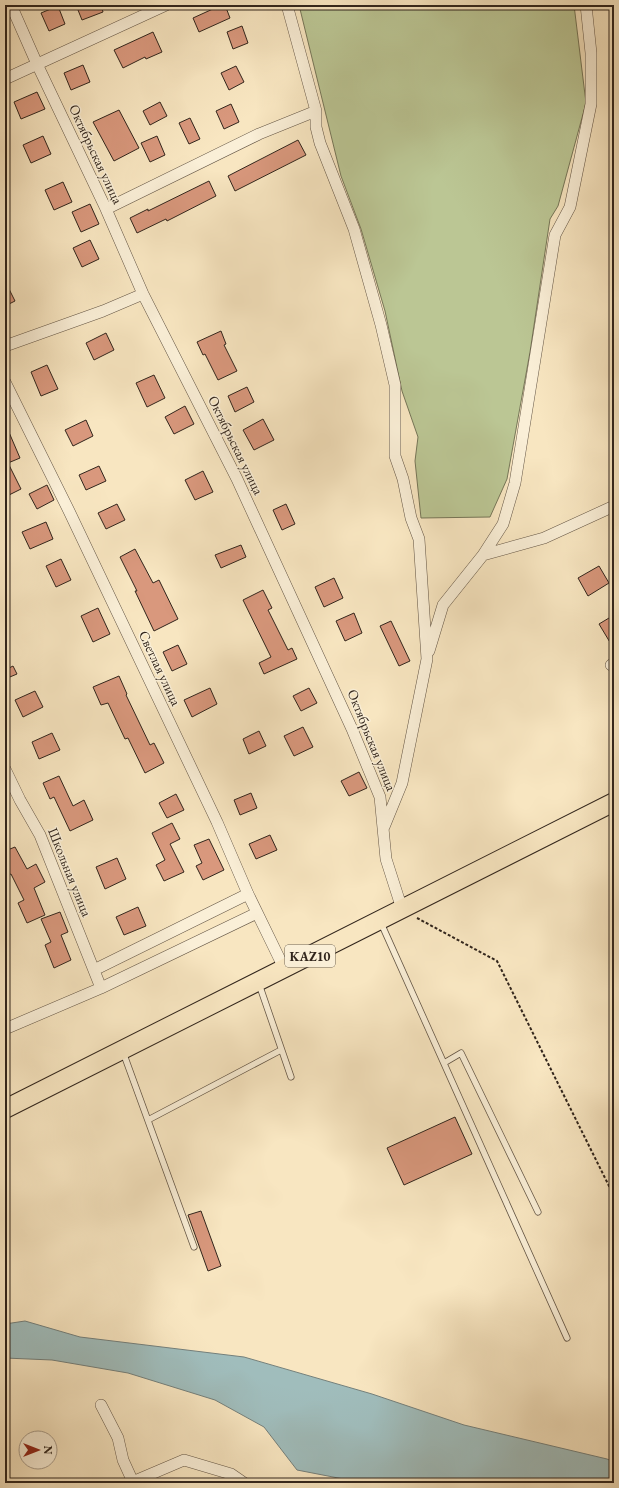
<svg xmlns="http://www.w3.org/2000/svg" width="619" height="1488" viewBox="0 0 619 1488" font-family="'EB Garamond',serif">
<rect width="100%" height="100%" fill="#f8e6c1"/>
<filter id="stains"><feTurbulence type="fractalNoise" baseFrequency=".005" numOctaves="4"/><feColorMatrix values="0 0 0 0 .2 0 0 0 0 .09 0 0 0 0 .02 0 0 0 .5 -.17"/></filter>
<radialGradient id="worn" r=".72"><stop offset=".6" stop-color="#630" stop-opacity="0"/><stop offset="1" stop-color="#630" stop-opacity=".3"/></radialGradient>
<path fill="#bbc694" stroke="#767658" d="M299 5H574L586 103 558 206 550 219 530 352 507 479 490 517 421 518 415 461 418 437 402 391 385 311 361 229 341 176Z"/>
<path fill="#a0bdbc" stroke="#74807c" d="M25 1321 80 1337 244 1357 372 1394 464 1425 607 1459 614 1462V1483H364L297 1470 264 1427 215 1400 128 1373 52 1360 5 1358V1324Z"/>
<path fill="#d9987d" stroke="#31251c" d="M76 5H101L103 12 82 20Z
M214 5H225L230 18 199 32 193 18 215 8Z
M58 6 65 24 49 31 41 13Z
M242 26 248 43 233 49 227 32Z
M153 32 162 52 146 59 145 57 123 68 114 50Z
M83 65 90 82 71 90 64 73Z
M236 66 244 82 229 90 221 73Z
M37 92 45 109 21 119 14 102Z
M160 102 167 116 150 125 143 111Z
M231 104 239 122 224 129 216 111Z
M119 110 139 148 114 161 93 122Z
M190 118 200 139 189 144 179 123Z
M43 136 51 154 31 163 23 145Z
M157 136 165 155 150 162 141 143Z
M298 140 306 155 235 191 228 176Z
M209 181 216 196 167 221 166 219 137 233 130 218 148 209V211Z
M63 182 72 202 54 210 45 190Z
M90 204 99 224 81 232 72 212Z
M90 240 99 259 82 267 73 248Z
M5 281 15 301 5 306Z
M221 331 226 344 224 345 237 371 218 380 205 354 203 355 197 342Z
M106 333 114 350 94 360 86 343Z
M47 365 58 389 41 396 31 372Z
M154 375 165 398 147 407 136 383Z
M247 387 254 402 235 412 228 396Z
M185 406 194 424 174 434 165 417Z
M263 419 274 440 254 450 243 430Z
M86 420 93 436 73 446 65 430Z
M5 423 20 458 8 463 21 489 5 497Z
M99 466 106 481 86 490 79 475Z
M203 471 213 492 195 500 185 480Z
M47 485 54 500 37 509 29 494Z
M117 504 125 520 106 529 98 513Z
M286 504 295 524 282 530 273 510Z
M46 522 53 539 30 549 22 532Z
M241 545 246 557 221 568 215 555Z
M135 549 153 583 159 580 178 619 154 631 135 591H137L120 557Z
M61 559 71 580 56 587 46 566Z
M599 566 609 583 588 596 578 578Z
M334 578 343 598 324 607 315 587Z
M263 590 272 608 268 610 288 650 292 648 297 659 264 674 259 663 271 657 243 600Z
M98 608 110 634 93 642 81 616Z
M354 613 362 633 345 641 336 621Z
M614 615V649L599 624Z
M391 621 410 661 399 666 380 626Z
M178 645 187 664 172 671 163 652Z
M13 666 17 674 5 679V670Z
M119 676 127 694 126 695 150 745 154 743 164 763 145 773 128 738 125 739 108 703 101 705 93 687Z
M210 688 217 704 192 717 184 700Z
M309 688 317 703 301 711 293 696Z
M35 691 43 707 23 717 15 700Z
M303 727 313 747 294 756 284 736Z
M259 731 266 746 249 754 243 739Z
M52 733 60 750 39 759 32 742Z
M359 772 367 788 349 796 341 781Z
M59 776 73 806 84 800 93 820 70 831 54 797 50 799 43 783Z
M251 793 257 808 240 815 234 800Z
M176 794 184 810 167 818 159 803Z
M172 823 180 839 170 844 184 872 164 881 156 865 165 860 152 833Z
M270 835 277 850 256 859 249 844Z
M209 839 224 870 203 880 196 866 202 863 194 845Z
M15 847 27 869 36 864 45 882 34 888 45 915 27 923 18 903 24 900 11 874 5 876V851Z
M117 858 126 879 105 889 96 867Z
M138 907 146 926 124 935 116 917Z
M60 912 68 932 61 935 71 960 54 968 45 945 51 942 41 919Z
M455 1117 472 1154 404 1185 387 1148Z
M201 1211 221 1266 208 1271 188 1215Z"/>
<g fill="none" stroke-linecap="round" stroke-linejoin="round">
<g stroke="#635545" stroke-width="7">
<path id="service" d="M381 923 567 1338
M259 984 291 1077
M123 1052 194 1247
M444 1063 461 1053 538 1212
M148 1120 281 1050"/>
</g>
<g stroke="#635545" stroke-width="12">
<path id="minor" d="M11 5 37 64 106 209 143 294 237 479 352 729 380 797 386 859 402 909
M287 5 316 111V127L320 143 354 229 381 325 395 385V456L403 479 411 518 419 539 427 659 402 783 384 827
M5 79 166 5
M106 209 259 134 316 111
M5 346 103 311 143 294
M5 382 69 511 217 822 248 894 284 968
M483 555 544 538 614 506
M429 651 443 605 483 555 503 524 515 483 555 235 570 207 591 104V53L586 5
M611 665 614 663
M5 769 20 800 40 835 101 988
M94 970 248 894
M5 1029 101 988 257 913
M101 1405 118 1438 123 1460 133 1482
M130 1483 184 1460 231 1474 244 1483"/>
</g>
<g stroke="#31251c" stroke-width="20">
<path id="trunk" d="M5 1109 614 802"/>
</g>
<path stroke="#31251c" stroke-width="2" stroke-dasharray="3 2" stroke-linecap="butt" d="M417 918 497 961 614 1196"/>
<use href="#service" stroke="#faefd7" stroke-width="5.5"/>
<use href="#minor" stroke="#faefd7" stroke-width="11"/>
<use href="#trunk" stroke="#f8e6c1" stroke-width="18"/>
</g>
<g text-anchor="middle" stroke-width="3" stroke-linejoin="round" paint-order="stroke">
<rect fill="#faefd7" stroke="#6d6254" stroke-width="1" x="285" y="945" width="50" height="22" rx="3"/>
<g font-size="13" font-weight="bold" fill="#31251c">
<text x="310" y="961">KAZ10</text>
</g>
<g font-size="14" fill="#31251c" stroke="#faefd7">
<text transform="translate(96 154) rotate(65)" y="5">Октябрьская улица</text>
<text transform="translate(236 445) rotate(64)" y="5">Октябрьская улица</text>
<text transform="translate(160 668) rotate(65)" y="5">Светлая улица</text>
<text transform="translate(372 740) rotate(68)" y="5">Октябрьская улица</text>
<text transform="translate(70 872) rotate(68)" y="5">Школьная улица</text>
</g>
</g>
<rect width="619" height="1488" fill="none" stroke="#f8e6c1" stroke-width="20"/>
<rect x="6" y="6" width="607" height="1476" fill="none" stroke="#31251c" stroke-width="2"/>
<rect x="10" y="10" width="599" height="1468" fill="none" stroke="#31251c"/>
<g transform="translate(38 1450) rotate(90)"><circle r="19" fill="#faefd7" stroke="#aa9e8c"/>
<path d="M0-3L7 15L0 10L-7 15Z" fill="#8f2418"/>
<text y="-6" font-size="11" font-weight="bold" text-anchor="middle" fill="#31251c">N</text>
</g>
<rect width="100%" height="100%" filter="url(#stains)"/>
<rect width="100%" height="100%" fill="url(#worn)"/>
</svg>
